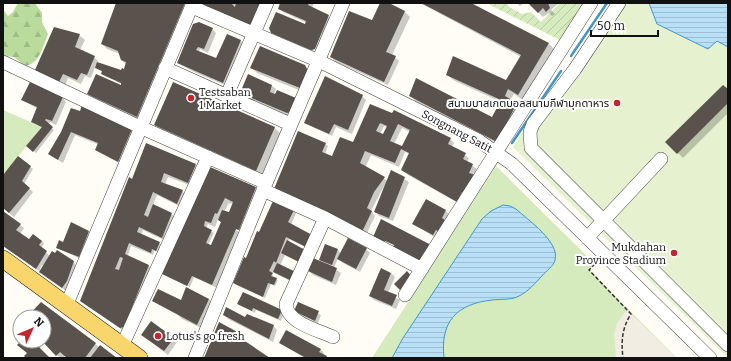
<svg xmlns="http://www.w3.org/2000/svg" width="731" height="361" viewBox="0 0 731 361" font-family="Bitter,'Noto Sans Thai',serif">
<defs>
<pattern id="forest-firs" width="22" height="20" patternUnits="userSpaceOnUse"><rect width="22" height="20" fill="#b9dc9c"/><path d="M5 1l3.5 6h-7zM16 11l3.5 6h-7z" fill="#9ebc85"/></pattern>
<pattern id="garden-furrows" width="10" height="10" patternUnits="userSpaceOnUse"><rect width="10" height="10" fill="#d5ebbd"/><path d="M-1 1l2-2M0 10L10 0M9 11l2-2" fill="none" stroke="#b6c8a1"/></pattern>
<pattern id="water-rules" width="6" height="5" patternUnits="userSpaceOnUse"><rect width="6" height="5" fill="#b9e0f7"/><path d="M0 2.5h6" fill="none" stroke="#9ebfd3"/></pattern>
</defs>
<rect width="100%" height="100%" fill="#fffdf5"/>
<path fill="#d5ebbd" d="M3 110 42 127 3 175Z
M496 166 595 264 589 270 677 358H372Z"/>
<path fill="url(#forest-firs)" d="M18 3H35L42 13V22L48 34C43 46 40 64 25 66L14 57 3 56V9L8 16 13 12Z"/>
<path fill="url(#garden-furrows)" d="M490 3H507L509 7 522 14 531 12 541 22 560 3H584L560 40 490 5Z"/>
<path fill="#e6f2cf" d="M615 3H728V358L513 147 526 125 583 52Z"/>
<path fill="#f1ede2" d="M627 309 631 314 677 358H616L614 335 617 323Z"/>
<path fill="url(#water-rules)" stroke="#3f96cf" d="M649 3H728V47L717 41 708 49 657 24Z
M503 205 510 206 516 209C528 220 560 242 555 260 554 266 546 271 542 276 536 282 528 292 519 296 513 300 500 299 492 300 457 304 440 321 444 358H392L403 338 482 219 491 211Z"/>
<path fill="#0003" fill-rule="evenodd" d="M117 3H190L154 82 127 69V65L121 60 120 54 107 49 102 44Z
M205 3H264L256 30ZM229 3 236 7 241 15Z
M281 3H314L312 8 331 18 325 37 314 53 322 33H320L313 52 277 37 272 32 310 28 307 23 283 12 279 9Z
M381 3H387L405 12 410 17 392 55 399 61 388 85 336 62 331 57 372 22Z
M420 3H469L549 44 554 49 523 100 514 94 510 100 521 109 502 146 415 101 410 95 493 118 501 102 453 80 447 74 507 81 521 57Z
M517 3H524L520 6Z
M529 3H559L551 10 555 14 552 16 549 13 543 17Z
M212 29 216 33 208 53 200 49 199 52 217 60 227 35 241 41 245 45 227 86 194 72 178 63Z
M79 35 85 40 80 50 94 57 98 61 97 63 122 71V70L154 83 141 121 92 98 88 94 121 86 122 84 105 76 103 72 95 67 91 78 85 76 81 84 68 78 65 86 42 75Z
M305 66 310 72 306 93 257 73 252 68Z
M174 83 275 128 280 133 262 175 161 131 155 125Z
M272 86 276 89 274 94 296 99 291 117 245 97 241 93Z
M728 91V113L683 158 667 142Z
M362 96 366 100 352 134 336 127 332 136 305 123Z
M63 98 66 102 56 125 50 122 48 125 54 130 36 153 28 146 42 128 32 121 38 109 22 100Z
M371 106 450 139 454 143 452 147 469 158 467 162 477 169 462 205 408 175 402 170 410 154 405 152 399 167 371 155 365 168 388 181 392 172 409 182 393 221 379 216 375 212 384 186 371 211 375 216 366 235 279 193 325 144 328 146 325 155 332 158 354 144ZM384 126 387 127 383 136 380 134ZM402 128 410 132 402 148 394 144Z
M80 112 131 129 135 133 120 163 99 152 96 150 99 145 75 135 63 163 49 154Z
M195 165 199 169 192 186 168 177 165 184 182 191 186 195 181 207 157 195 153 205 174 216 164 240 143 230 141 235 162 245 158 252 154 251 153 255 131 246 128 255 129 257 149 266 153 270 125 332 81 301 132 180Z
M30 167 33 169 24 184 33 192 14 217 3 208V177Z
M211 168 256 188 261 193 241 231 235 229 240 233 217 288 194 277 190 287 163 274ZM229 203 233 204V215L224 212ZM218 219 222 223 211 247 208 245 214 233 206 228 208 224 215 227Z
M293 211 296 213 291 225 311 250 289 239 288 242 304 265 285 255 280 266 294 283 277 274 273 271 272 274 274 278 278 280 275 286 271 284 265 298 236 285 234 283 246 260Z
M446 211 449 215 437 239 414 224Z
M3 212 24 228 20 234 29 241H42L44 244 41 248 50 256 73 262 77 266 66 291 40 272 44 266 42 265 39 271 3 246Z
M89 232 93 236 81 259 57 248 64 243Z
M326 245 338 250 341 254 366 249 370 253 360 272 343 263 338 258 334 268 341 273 336 285 313 275 309 271 324 263 320 260Z
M391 273 395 277 388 293 400 300 396 309 374 300 370 296Z
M209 299 211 302 201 328 182 319 178 315 181 301Z
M41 303 99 347 115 358H68L65 355 64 358H60L45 343 39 349 48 358H27L28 353 22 341H44V317H28Z
M299 303 321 315 318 323 297 314Z
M239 304 281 311 284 313 281 321 256 310 255 313Z
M224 315 246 318 273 326 277 330 273 342 228 319Z
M242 336 246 340 245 343 268 358H205Z
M146 338H174L177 342 168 355Z
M280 343 320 349 324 353 323 355 328 358H305Z"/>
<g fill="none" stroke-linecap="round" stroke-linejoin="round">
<path stroke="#3f96cf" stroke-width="2.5" d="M571 56 607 3
M512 143 561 71"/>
</g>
<path fill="#5a524d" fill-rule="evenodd" d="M116 3H185L137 117 87 94 96 74 121 85V83L101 74 102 71 95 68 97 62 121 70 122 68 124 69 126 62 121 60 118 51 101 44Z
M204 3H231L235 7 236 3H261L252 27 204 7Z
M280 3H309L308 5 329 15 315 49 311 50 271 33 269 28 276 12 305 24 306 21 278 9Z
M380 3H389L405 11 386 52 396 56 384 82 330 57 349 11 372 20Z
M421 3H471L549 43 518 95 508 89 505 96 517 103 497 142 409 96 416 78 492 117 501 100 446 75 453 56 506 80 521 55Z
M528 3H548L550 8 546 12 543 8 538 13Z
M199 22 213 28 204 49 198 47 196 50 216 58 227 34 241 40 223 83 177 63 193 24Z
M54 27 80 34 75 47 95 56 87 75 81 73 77 80 63 74 59 82 35 70Z
M260 46 305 65 308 71 300 88 250 68Z
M248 74 272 85 270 92 275 94 277 90 296 98 290 112 287 113 240 93Z
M325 76 363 95 348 130 334 124 329 134 304 123Z
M30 82 63 97 52 121 46 119 45 120 53 127 33 152 26 146 42 127 31 122 37 107 21 100Z
M173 82 275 127 256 171 154 125Z
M723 85 728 89V103L677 154 665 142Z
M370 104 392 113 394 110 451 138 448 144 466 153 463 159 473 164 469 173 475 175 466 194 462 192 457 202 401 170 409 153 401 149 395 163 365 151 360 163 385 177 374 192 367 208 372 211 362 232 274 189 298 131 326 143 322 152 332 156 340 137 353 142ZM380 123 387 126 383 134 376 131ZM398 124 410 130 402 146 390 141Z
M82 105 132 129 118 162 95 150 98 143 71 132 58 160 48 154 61 132 71 108 80 111Z
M146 143 196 164 188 183 164 173 161 182 183 190 177 204 153 192 144 215 148 217 153 204 172 213 162 238 139 227 137 232 160 242 156 251 152 249 151 253 129 243 125 254 149 265 124 327 120 328 80 301 129 177 132 179ZM120 257 123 258 119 270 115 269Z
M18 156 31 166 22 181 30 188 9 213 3 208V175Z
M210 167 256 187 239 230 236 229 212 285 192 276 187 286 162 274ZM225 198 233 202 229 212 222 210 218 220 221 222 211 245 206 243 212 230 204 226 205 221 211 223 215 213 217 214Z
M391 170 405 177 389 218 374 212Z
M426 199 446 210 442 218 446 221 440 232 436 230 433 235 412 224Z
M273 201 294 210 288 222 314 236 308 248 286 237 276 263 274 261 269 271 273 273 271 276 277 278 274 285 268 283 263 297 233 283 244 257 246 258 257 231 259 232Z
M3 211 21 224 16 230 29 239 33 234 42 241 39 245 47 251 36 269 3 246Z
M381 219 433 246 422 263 392 249 394 245 385 241 384 243 373 237Z
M71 222 89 231 79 257 56 248 59 240 63 242Z
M348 238 367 248 356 269 337 259Z
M287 240 307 251 301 263 281 253Z
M325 244 338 249 332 265 319 260Z
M57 250 74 261 67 281 62 288 39 272 52 251 55 253Z
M313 258 337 268 332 282 308 271Z
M277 263 296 272 292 281 273 272Z
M381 268 391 273 384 290 397 295 392 306 369 296Z
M407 271 413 278 401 291 394 284Z
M186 287 209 299 197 325 152 301 158 289 181 300Z
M243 292 282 310 278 319 253 308 252 311 237 304Z
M41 302 96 343 85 358H67L60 352 56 356 42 341H44V317H27Z
M298 302 319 311 315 321 294 311Z
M226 307 245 317 247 314 274 325 269 339 223 315Z
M151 321 174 338 164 351 141 335Z
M219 322 243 335 242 339 270 358H204Z
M286 330 321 349 319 352 327 356 326 358H306L279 343Z
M21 341H39L36 344 50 358H26L24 356 27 353 17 345Z
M100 345 109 352 117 358H90Z"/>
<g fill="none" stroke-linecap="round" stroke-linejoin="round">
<g stroke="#444" stroke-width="14">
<path id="minor" d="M619 3 575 69 533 124 530 132 531 148 728 345
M192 7 319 61 478 140 512 164 710 358
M3 62 140 127 266 183
M165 68 290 124
M227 95 267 3
M263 190 325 218 422 269
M325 218 286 304C287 323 318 330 333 337
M587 238 661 159
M405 295 591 3
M66 306 193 3
M122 346 208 157
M195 358 266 183 343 3"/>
</g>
<g stroke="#222" stroke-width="18">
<path id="major" d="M3 259 139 358"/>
</g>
<path stroke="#333" stroke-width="1.5" stroke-dasharray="4 2" stroke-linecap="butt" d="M595 264 589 270 631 314C622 328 621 341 623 358"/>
<use href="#minor" stroke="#fff" stroke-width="13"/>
<use href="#major" stroke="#f9d66b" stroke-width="17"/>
</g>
<g fill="#c4262e" stroke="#fff" stroke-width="1.5">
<circle cx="191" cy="98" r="4"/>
<circle cx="617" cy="103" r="4"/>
<circle cx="674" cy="253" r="4"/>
<circle cx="158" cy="336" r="4"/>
</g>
<g text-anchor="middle" stroke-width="4" stroke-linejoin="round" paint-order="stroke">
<g font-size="11" fill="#111" stroke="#fff" text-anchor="start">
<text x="199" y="96">Testsaban<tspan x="199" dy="13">1 Market</tspan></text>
<text x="609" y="107" text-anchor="end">สนามบาสเกตบอลสนามกีฬามุกดาหาร</text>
<text x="666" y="251" text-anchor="end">Mukdahan<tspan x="666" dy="13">Province Stadium</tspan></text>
<text x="166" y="340">Lotus's go fresh</text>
</g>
<g font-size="11" fill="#111" stroke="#fff">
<text transform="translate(457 131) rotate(28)" y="4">Songnang Satit</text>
</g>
</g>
<rect width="731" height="361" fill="none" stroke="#111111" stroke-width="8"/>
<g transform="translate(32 329) rotate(46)"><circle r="19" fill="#ffffff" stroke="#a0a0a0"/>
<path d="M0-3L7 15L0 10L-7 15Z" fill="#c4262e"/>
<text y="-6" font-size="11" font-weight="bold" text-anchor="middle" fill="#111111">N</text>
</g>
<path d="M591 30v6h67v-6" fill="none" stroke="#111111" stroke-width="2"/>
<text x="597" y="30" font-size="12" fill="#111111" stroke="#ffffff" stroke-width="3" paint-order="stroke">50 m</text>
</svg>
